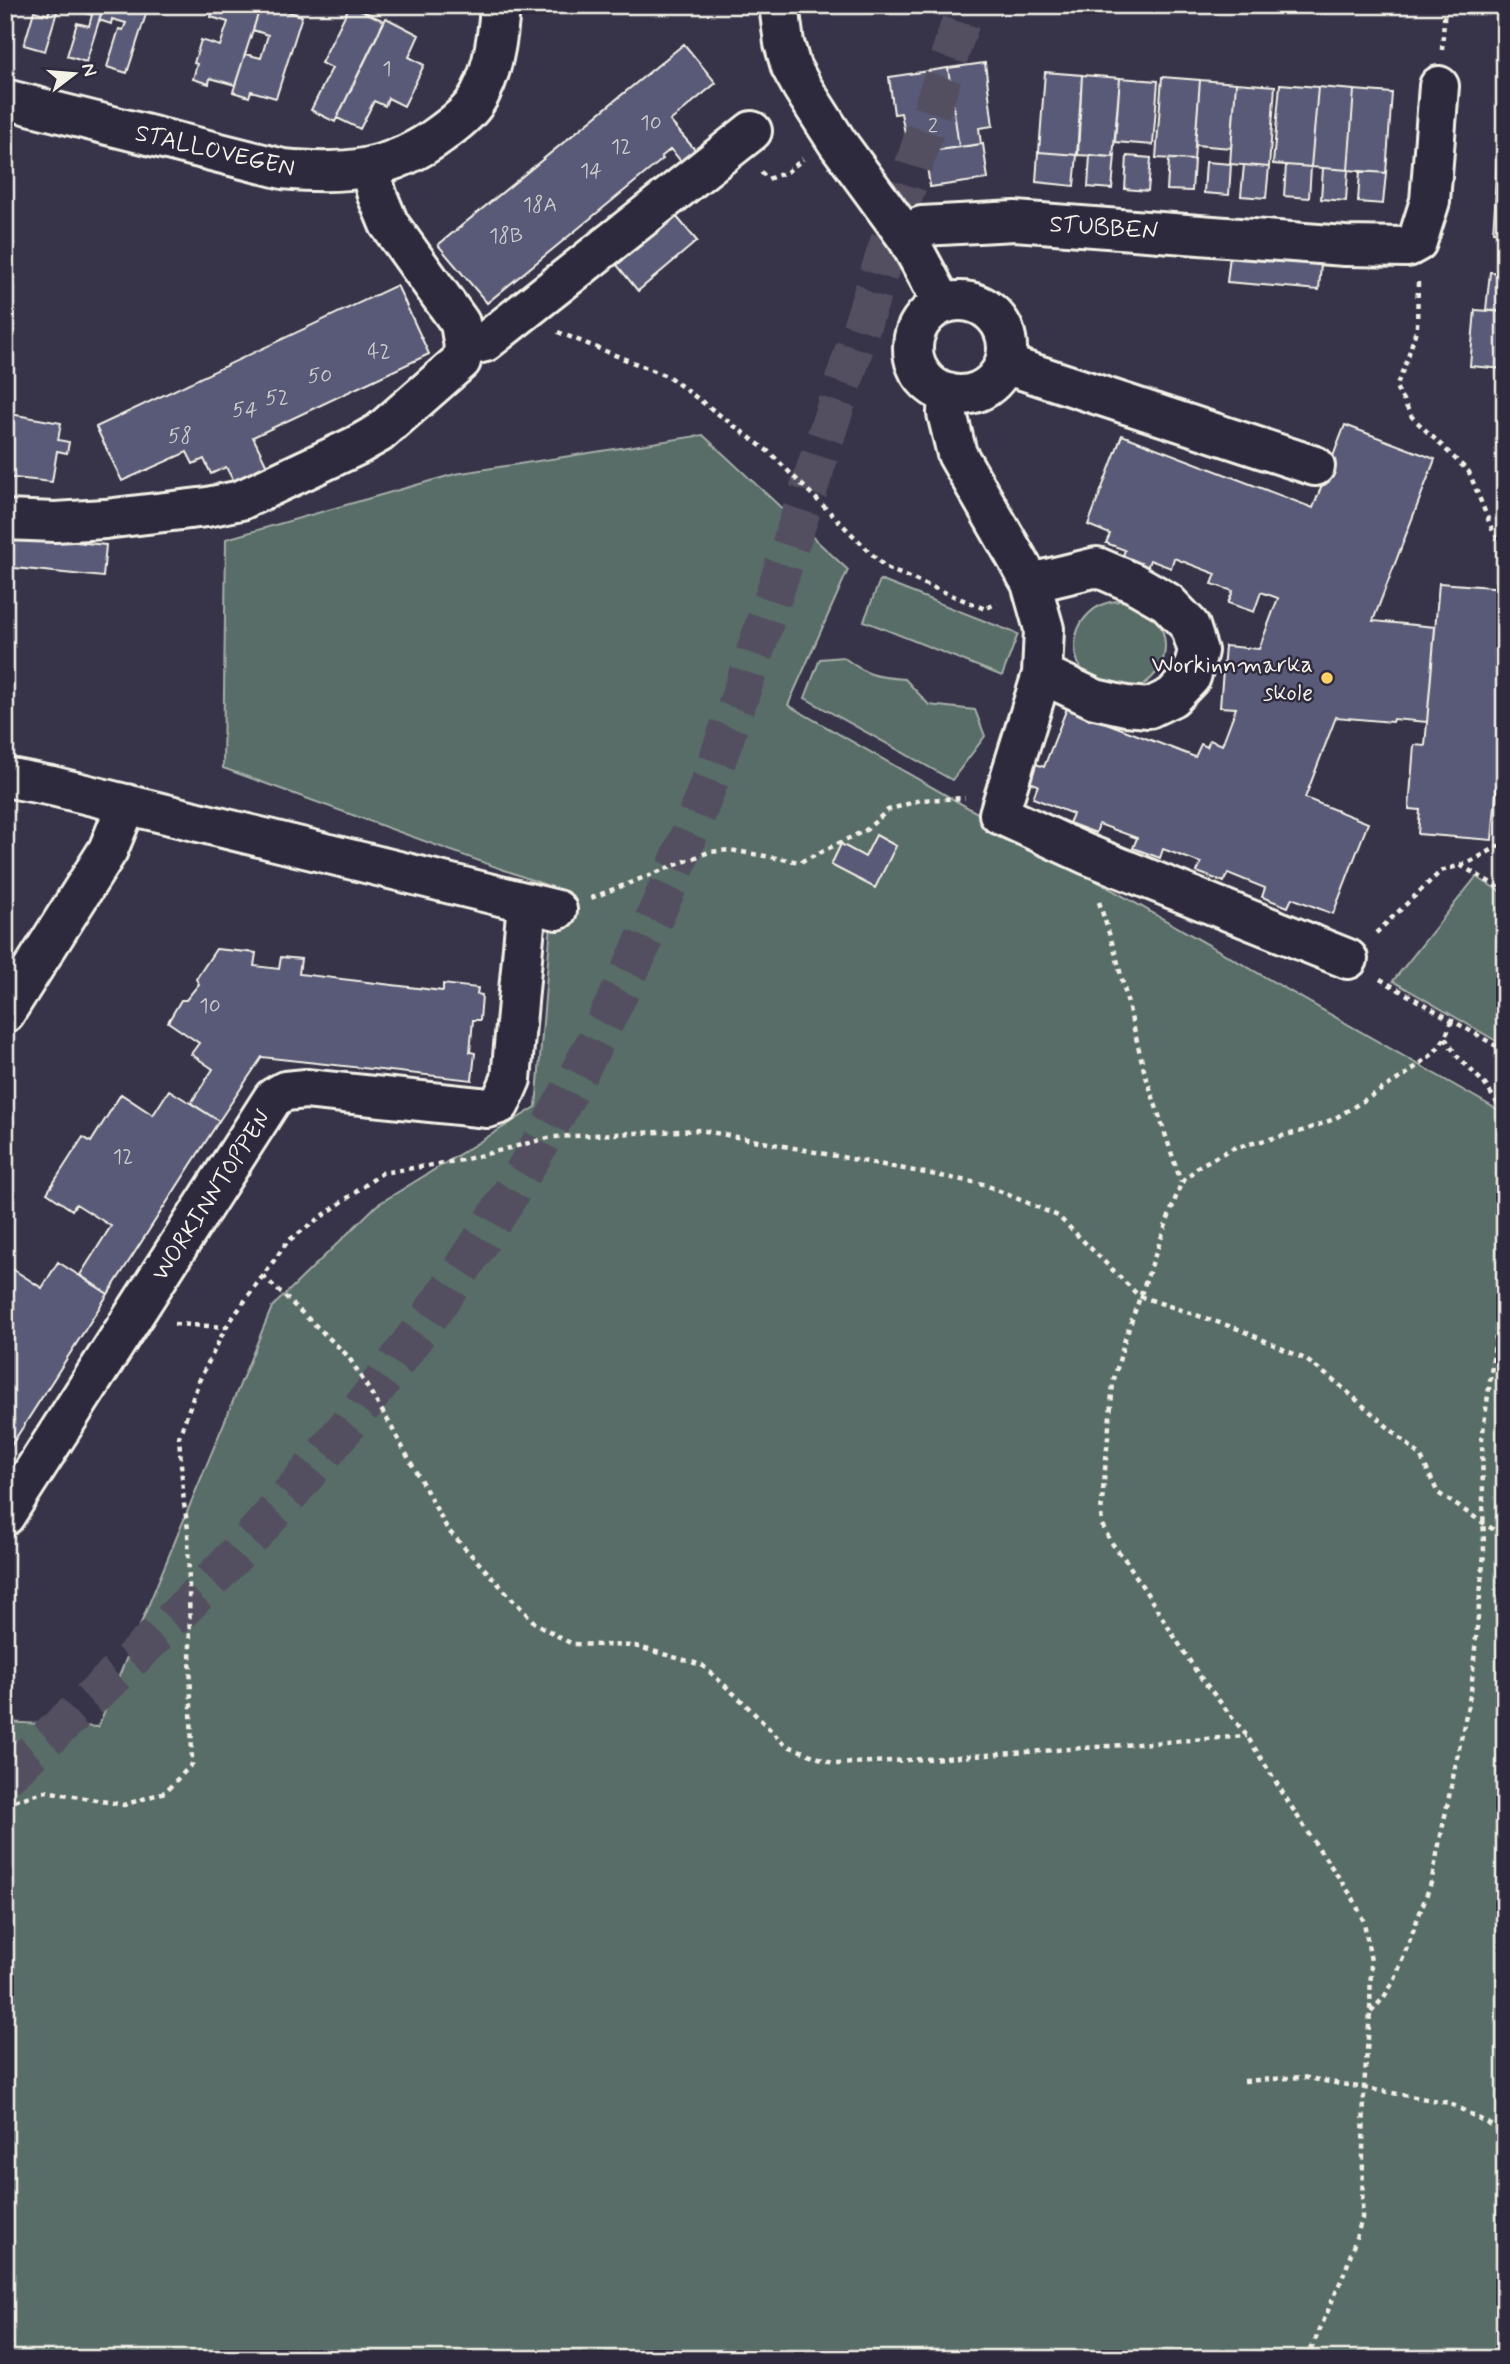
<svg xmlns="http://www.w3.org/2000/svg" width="1510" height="2364" viewBox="0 0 1510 2364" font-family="Mynerve,sans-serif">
<rect width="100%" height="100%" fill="#373449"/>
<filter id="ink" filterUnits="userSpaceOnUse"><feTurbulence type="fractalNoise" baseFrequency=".0143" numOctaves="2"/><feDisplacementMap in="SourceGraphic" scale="14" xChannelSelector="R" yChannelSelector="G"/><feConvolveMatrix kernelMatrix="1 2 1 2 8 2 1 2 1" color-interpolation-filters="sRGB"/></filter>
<g filter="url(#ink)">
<path fill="#596d67" stroke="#a6afa8" stroke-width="2" d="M703 435 848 570 788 705 1505 1114V2359H5V1722L98 1727 272 1307 377 1205 536 1107 554 888 223 768 226 539 455 474Z
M880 580 1018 634 1002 676 864 621Z
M1075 646a45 45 0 1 1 90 0a45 45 0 1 1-90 0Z
M843 657C867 675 874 677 905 679L929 705 975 710 985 736 952 780 805 698 820 659Z
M1476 877 1505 894V1046L1393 981Z"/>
<path fill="#595a77" stroke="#f4f1e8" stroke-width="2" d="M5 5H14L5 32Z
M51 5H59L45 51 24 45 34 11 48 15Z
M59 5H104L86 62 67 56 77 23 89 26 92 15 71 8 70 12 58 8Z
M104 5H149L127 73 107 67 119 29 123 30 126 23 112 19 111 24 99 20Z
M214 5H261L235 85 210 78 209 84 193 79 197 64 194 63 201 40 220 46 228 22 211 17Z
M261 5H279L281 6 280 9 302 16 276 98 251 91 249 97 233 92 245 54 261 58 268 35 253 30Z
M350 5 384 21 335 122 311 110 332 68 321 63Z
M386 18 419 35 409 57 424 65 404 106 388 98 385 106 374 101 360 129 337 118Z
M684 44 716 83 670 121 697 152 683 164 671 149 661 157 663 159 487 303 438 245Z
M985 63 993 126 979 128 981 144 959 147 948 68Z
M948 68 959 147 909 154 901 113 894 114 889 77Z
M1045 72 1082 75 1077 155 1039 152Z
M1082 75 1120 78 1113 157 1078 155Z
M1162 77 1200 80 1194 160 1156 158Z
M1120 78 1158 81 1153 145 1115 142Z
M1505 79V119H1502Z
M1200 80 1236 83 1231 148 1195 145Z
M1236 83 1275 86 1269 167 1230 164Z
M1280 84 1318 87 1311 167 1273 164Z
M1318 87 1354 90 1348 170 1311 167Z
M1354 90 1392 93 1386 173 1348 170Z
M1500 119H1505V156L1497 155Z
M983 144 988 179 930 187 925 152Z
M1038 152 1077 155 1074 186 1036 182Z
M1090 155 1113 157 1115 155 1112 189 1088 187Z
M1497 155 1505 156V193H1495Z
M1127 156 1151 158 1148 191 1125 189Z
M1169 159 1194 160 1192 191 1167 190Z
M1206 162 1231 164 1229 195 1204 193Z
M1244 165 1269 167 1266 198 1241 196Z
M1286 165 1311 167 1309 198 1284 196Z
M1323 168 1348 170 1346 201 1321 199Z
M1360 171 1386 173 1383 204 1358 202Z
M1496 192 1505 193V233L1493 232Z
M676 216 697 241 638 291 617 265Z
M1230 255 1321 263 1319 290 1227 282Z
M1490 272 1505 273V312L1486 310Z
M397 285 429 354 253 437 269 470 236 486 226 467 211 474 204 459 193 464 187 452 122 481 96 427Z
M1475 310 1505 312V369L1470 366Z
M5 413 61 423 58 440 69 442 67 453 57 451 52 482 5 477Z
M1345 425 1435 459 1373 621 1435 627 1427 722 1393 719 1392 722 1336 717 1305 798 1368 823 1333 914 1292 898 1288 907 1262 897 1265 888 1228 873 1224 882 1197 872 1201 863 1163 849 1160 858 1133 848 1137 838 1099 824 1096 833 1069 823 1073 814 1033 798 1038 785 1024 780 1031 762 1044 767 1067 708 1195 757 1201 744 1207 747 1210 740 1222 745 1236 708 1220 707 1225 646 1259 649 1278 598 1261 592 1254 612 1228 603 1233 591 1212 584 1216 574 1174 558 1171 568 1150 560 1146 571 1121 561 1125 550 1106 543 1110 534 1088 525 1122 435 1313 508Z
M5 535 106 545 103 577 5 567Z
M1439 583 1505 588V691L1492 840 1418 834 1420 810 1409 809 1414 745 1425 746Z
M876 835 896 846 875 888 831 865 841 844 865 857Z
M216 949 256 953 254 966 279 969 281 957 301 959 299 974 443 991V984L478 988 477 994 482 995 480 1020H473L470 1052 475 1053 472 1080 262 1057 219 1121 191 1103 213 1069 191 1054 199 1043 168 1022 181 1000H186L199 984 196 979Z
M169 1090 219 1121 108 1294 80 1275 111 1226 76 1204 72 1210 47 1193 83 1137 91 1142 121 1094 153 1115Z
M58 1262 108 1294 5 1455V1277L11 1268 42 1288Z"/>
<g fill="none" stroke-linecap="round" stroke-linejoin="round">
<path stroke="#535061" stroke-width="38" stroke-dasharray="38 19" stroke-linecap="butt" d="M5 1777C79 1710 152 1642 221 1570 353 1431 469 1274 561 1106 607 1022 649 935 685 845 732 727 770 606 810 485 862 325 914 165 966 5"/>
<g stroke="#f4f1e8" stroke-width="44">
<path id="minor" d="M779 5 784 43 791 67 802 87 837 142 908 239 915 229 922 226 1015 221 1345 246 1408 247 1417 242 1430 201 1439 86
M5 99 283 169C344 175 392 171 442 133 453 125 466 115 474 104 493 76 498 38 500 5
M908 239 943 304
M913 348a47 47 0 1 1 94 0a47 47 0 1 1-94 0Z
M464 347 485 342 752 131
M1004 364 1315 466
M948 393 947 413 957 454 1031 583 1044 629 1042 674 999 814 1086 854 1348 959
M5 520 55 522 105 519 207 507 241 500 356 446 379 433 461 361 464 347 460 323 389 224 377 195 370 169
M1031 583 1097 567 1134 583 1167 602 1190 626 1198 651 1191 677 1172 697 1149 708 1126 706 1095 699 1042 674
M5 777 52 786 557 910
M5 1013 108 850 127 804
M5 1516 273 1098 285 1091 306 1089 488 1108 500 1104 511 1079 527 903"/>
</g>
<path stroke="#f4f1e8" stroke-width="4.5" stroke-dasharray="5 5" stroke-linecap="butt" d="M1442 50 1445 5
M761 172 768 179 787 172 803 159
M1418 282 1417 327 1407 360 1396 387 1412 417 1469 472 1492 529 1505 550
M558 332 669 377 769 452 886 568 985 609 997 603
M1460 865 1505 891
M591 898 709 852 730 850 800 862 866 830 888 810 920 800 965 798
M1099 902 1116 955 1144 1070 1181 1182
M1376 933 1441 871 1468 863 1499 846 1505 834
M1380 979 1505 1051
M1445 1038 1457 1056 1484 1083 1505 1115
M263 1276 348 1356 387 1419 448 1530 535 1623 572 1644 635 1646 702 1665 742 1701 785 1745 835 1764 945 1758 1247 1736
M174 1324 226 1327
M5 1804 46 1791 124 1805 165 1792 192 1764 188 1529 184 1504 179 1437 199 1381 226 1327 288 1241 382 1173 463 1160 552 1137 700 1130 983 1184 1058 1216 1139 1296 1241 1330 1305 1359 1336 1382 1420 1455 1438 1493 1505 1537
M1371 2012 1384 1997 1395 1979 1431 1883 1471 1691 1484 1553 1482 1439 1505 1271
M1244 2081 1302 2077 1449 2103 1505 2132
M1307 2359 1346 2269 1362 2219 1364 2087 1370 2013 1371 1961 1364 1922 1353 1898 1308 1833 1247 1736 1198 1674 1127 1562 1111 1542 1102 1525 1101 1513 1113 1383 1125 1339 1181 1183 1199 1166 1233 1148 1302 1131 1334 1119 1405 1075 1434 1053 1445 1038 1452 1021"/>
<use href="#minor" stroke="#2f2a3d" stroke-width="38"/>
</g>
</g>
<circle fill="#ffd166" stroke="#2f2a3d" stroke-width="2.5" cx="1327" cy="678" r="7"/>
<g text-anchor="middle" stroke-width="5" stroke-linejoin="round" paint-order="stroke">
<g font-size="21" fill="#cdcbcc">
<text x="387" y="75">1</text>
<text x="651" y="129">10</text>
<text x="933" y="132">2</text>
<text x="621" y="153">12</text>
<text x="591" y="177">14</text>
<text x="540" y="211">18A</text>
<text x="506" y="242">18B</text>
<text x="379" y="358">42</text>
<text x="320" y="382">50</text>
<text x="277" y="404">52</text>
<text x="245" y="416">54</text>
<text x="180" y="442">58</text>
<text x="210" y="1012">10</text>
<text x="123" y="1163">12</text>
</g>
<g font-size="24" fill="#f4f1e8" stroke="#2f2a3d">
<text transform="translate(215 150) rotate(13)" y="8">STALLOVEGEN</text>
<text transform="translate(1104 227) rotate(4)" y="8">STUBBEN</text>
<text transform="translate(211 1195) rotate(-57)" y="8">WORKINNTOPPEN</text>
</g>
<g font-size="24" fill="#f4f1e8" stroke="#2f2a3d" text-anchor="end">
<text x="1313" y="672">Workinnmarka<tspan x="1313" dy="28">skole</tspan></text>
</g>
</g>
<rect width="1510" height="2364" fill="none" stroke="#2f2a3d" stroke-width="28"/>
<rect x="14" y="14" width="1482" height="2336" fill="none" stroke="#f4f1e8" stroke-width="2.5" filter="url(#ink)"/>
<g transform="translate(74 74) rotate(74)" stroke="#2f2a3d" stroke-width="5" paint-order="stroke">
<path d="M0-5L12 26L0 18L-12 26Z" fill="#f4f1e8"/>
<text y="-10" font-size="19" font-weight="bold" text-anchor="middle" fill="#f4f1e8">N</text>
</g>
</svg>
